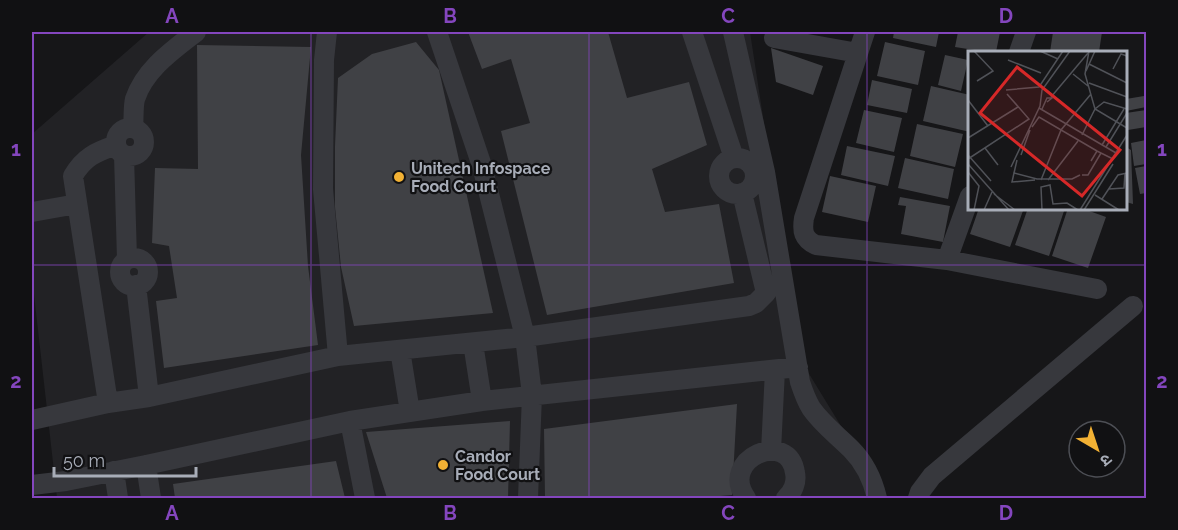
<svg xmlns="http://www.w3.org/2000/svg" width="1178" height="530" viewBox="0 0 1178 530" font-family="Raleway,'Noto Sans Devanagari',sans-serif">
<rect width="100%" height="100%" fill="#161618"/>
<path fill="#222225" d="M149 32H750L800 359 885 498H57L32 277V134Z"/>
<path fill="#404145" d="M468 32H608L627 98 689 82 707 145 652 169 665 212 719 204 734 283 547 315 501 131 530 123 511 59 482 69Z
M894 32H939L936 47 893 38Z
M958 32H1000L996 52H987L955 47Z
M1053 32H1102L1099 52H1050Z
M416 42 439 70 493 313 354 326 341 267 335 207V146L338 78 372 54Z
M885 42 925 51 918 85 877 76Z
M197 45 311 47 301 155 308 266 318 345 164 368 156 301 177 298 169 246 152 243 155 168 198 169Z
M771 48 823 66 813 95 776 82Z
M945 55 968 60 961 91 938 85Z
M872 80 912 89 907 113 867 105Z
M931 86 970 95V132L923 121Z
M1144 96 1146 107 1126 111V99Z
M864 110 902 118 894 152 856 143Z
M1146 110V127L1128 130 1126 113Z
M917 124 963 134 955 167 910 156Z
M1146 140V164L1134 166 1131 143Z
M847 146 895 156 888 186 841 175Z
M1126 147 1131 150 1133 204 1126 202Z
M905 158 954 169 948 199 898 188Z
M1146 166V193L1140 194 1135 168Z
M830 176 876 186 868 222 822 212Z
M900 197 950 206 943 242 901 234 906 206 898 205Z
M979 208H1024L1010 247 970 234Z
M1028 208H1065L1049 256 1015 245Z
M1068 208H1081L1106 217 1088 268 1052 256Z
M737 404 732 495 696 498H545L544 429Z
M510 421 508 498H387L366 432Z
M336 461 345 498H175L173 484Z"/>
<g fill="none" stroke-linecap="round" stroke-linejoin="round">
<path stroke="#37383d" stroke-width="20" d="M327 32 324 60 323 189 338 356
M437 32 482 166 525 337 532 395 528 498
M692 32 734 158
M733 32 765 172 800 382C803 391 806 400 811 408 822 424 837 435 851 449 864 462 873 481 877 498
M865 32 804 218C802 231 803 239 816 245L947 260 1097 289
M774 38 858 53
M1019 52 1026 32
M133 127C134 118 133 107 135 99 145 69 173 50 196 32
M116 142a14 14 0 1 1 28 0a14 14 0 1 1-28 0Z
M124 155 127 259
M719 176a18 18 0 1 1 36 0a18 18 0 1 1-36 0Z
M32 212 77 204
M120 272a14 14 0 1 1 28 0a14 14 0 1 1-28 0Z
M947 260 970 196
M473 343 482 401
M400 350 410 412
M149 397 338 356 525 337 749 306 756 303 766 293 742 193
M108 403 73 176C84 157 96 152 116 145
M32 420 108 403 149 397 136 285
M350 421 365 498
M771 451 775 370
M146 465 151 498
M114 471 118 498
M32 485 66 481 146 465 350 421 482 401 798 367
M746 498C718 459 789 428 795 473 797 482 793 492 786 498
M918 498 920 492 932 476 1133 306"/>
</g>
<path fill="none" stroke="#8446be" stroke-width="1.5" stroke-opacity="0.55" d="M311 32V498M589 32V498M867 32V498M32 265H1146"/>
<g fill="#f2b134" stroke="#111113" stroke-width="2">
<circle cx="399" cy="177" r="6"/>
<circle cx="443" cy="465" r="6"/>
</g>
<g text-anchor="middle" stroke-width="4.5" stroke-linejoin="round" paint-order="stroke">
<g font-size="16" font-weight="bold" fill="#a8adb8" stroke="#111113" text-anchor="start">
<text x="411" y="174">Unitech Infospace<tspan x="411" dy="18">Food Court</tspan></text>
<text x="455" y="462">Candor<tspan x="455" dy="18">Food Court</tspan></text>
</g>
</g>
<g transform="translate(968 51)">
<rect width="159" height="159" fill="#161618"/>
<path fill="none" stroke="#505258" stroke-width="1.5" d="M6 0 25 20 9 30M72 0 90 8M121 0 117 23 127 58 159 77M40 9 73 22M121 13 159 32M145 18 153 3 159 5M118 20 127 0M105 23 120 35M121 32 159 46M38 39 71 36 95 0M83 46 120 2M0 49 20 75M71 57 148 102M74 58 79 47H84L79 51M64 76 71 66 129 100M114 84 127 58 136 51 159 58M0 87 50 56M134 94 156 58M138 96 159 62M17 97 30 114M0 104 23 130M53 104 62 79M0 108 61 68 39 43M49 109 46 122 69 128H104L112 124M123 110 129 100 145 108M0 113 41 159M43 116 72 55 74 39 102 0M0 121 11 135 6 159M46 122 44 131 67 129M114 124H120L133 102M73 129 93 79 123 43M80 129 110 90M141 138 156 137 157 122M26 143 47 159M127 144 151 159M134 148 150 124 159 122M16 159 24 141M74 159 73 136 82 134 85 153 99 152 110 159M112 159 159 84M116 159 145 113"/>
<path fill="#d62828" fill-opacity="0.15" stroke="#d62828" stroke-width="3" d="M49 16 152 99 114 145 12 62Z"/>
<rect width="159" height="159" fill="none" stroke="#a8adb8" stroke-width="3"/>
</g>
<rect width="1178" height="530" fill="none" stroke="#111113" stroke-width="66"/>
<g transform="translate(1097 449) rotate(141)"><circle r="28" fill="#111113" stroke="#4d4f55" stroke-width="1.5"/>
<path d="M0-4.5L10 22L0 15L-10 22Z" fill="#f2b134"/>
<text y="-9" font-size="16" font-weight="bold" text-anchor="middle" fill="#a8adb8">उ</text>
</g>
<path d="M54 467v9h142v-9" fill="none" stroke="#a8adb8" stroke-width="3"/>
<text x="63" y="467" font-size="18" fill="#a8adb8" stroke="#111113" stroke-width="4.5" paint-order="stroke">50 m</text>
<rect x="33" y="33" width="1112" height="464" fill="none" stroke="#8446be" stroke-width="2"/>
<g font-size="20" text-anchor="middle" font-weight="bold" fill="#8446be">
<text x="172" y="23">A</text>
<text x="450" y="23">B</text>
<text x="728" y="23">C</text>
<text x="1006" y="23">D</text>
<text x="16" y="156">1</text>
<text x="1162" y="156">1</text>
<text x="16" y="388">2</text>
<text x="1162" y="388">2</text>
<text x="172" y="520">A</text>
<text x="450" y="520">B</text>
<text x="728" y="520">C</text>
<text x="1006" y="520">D</text>
</g>
</svg>
